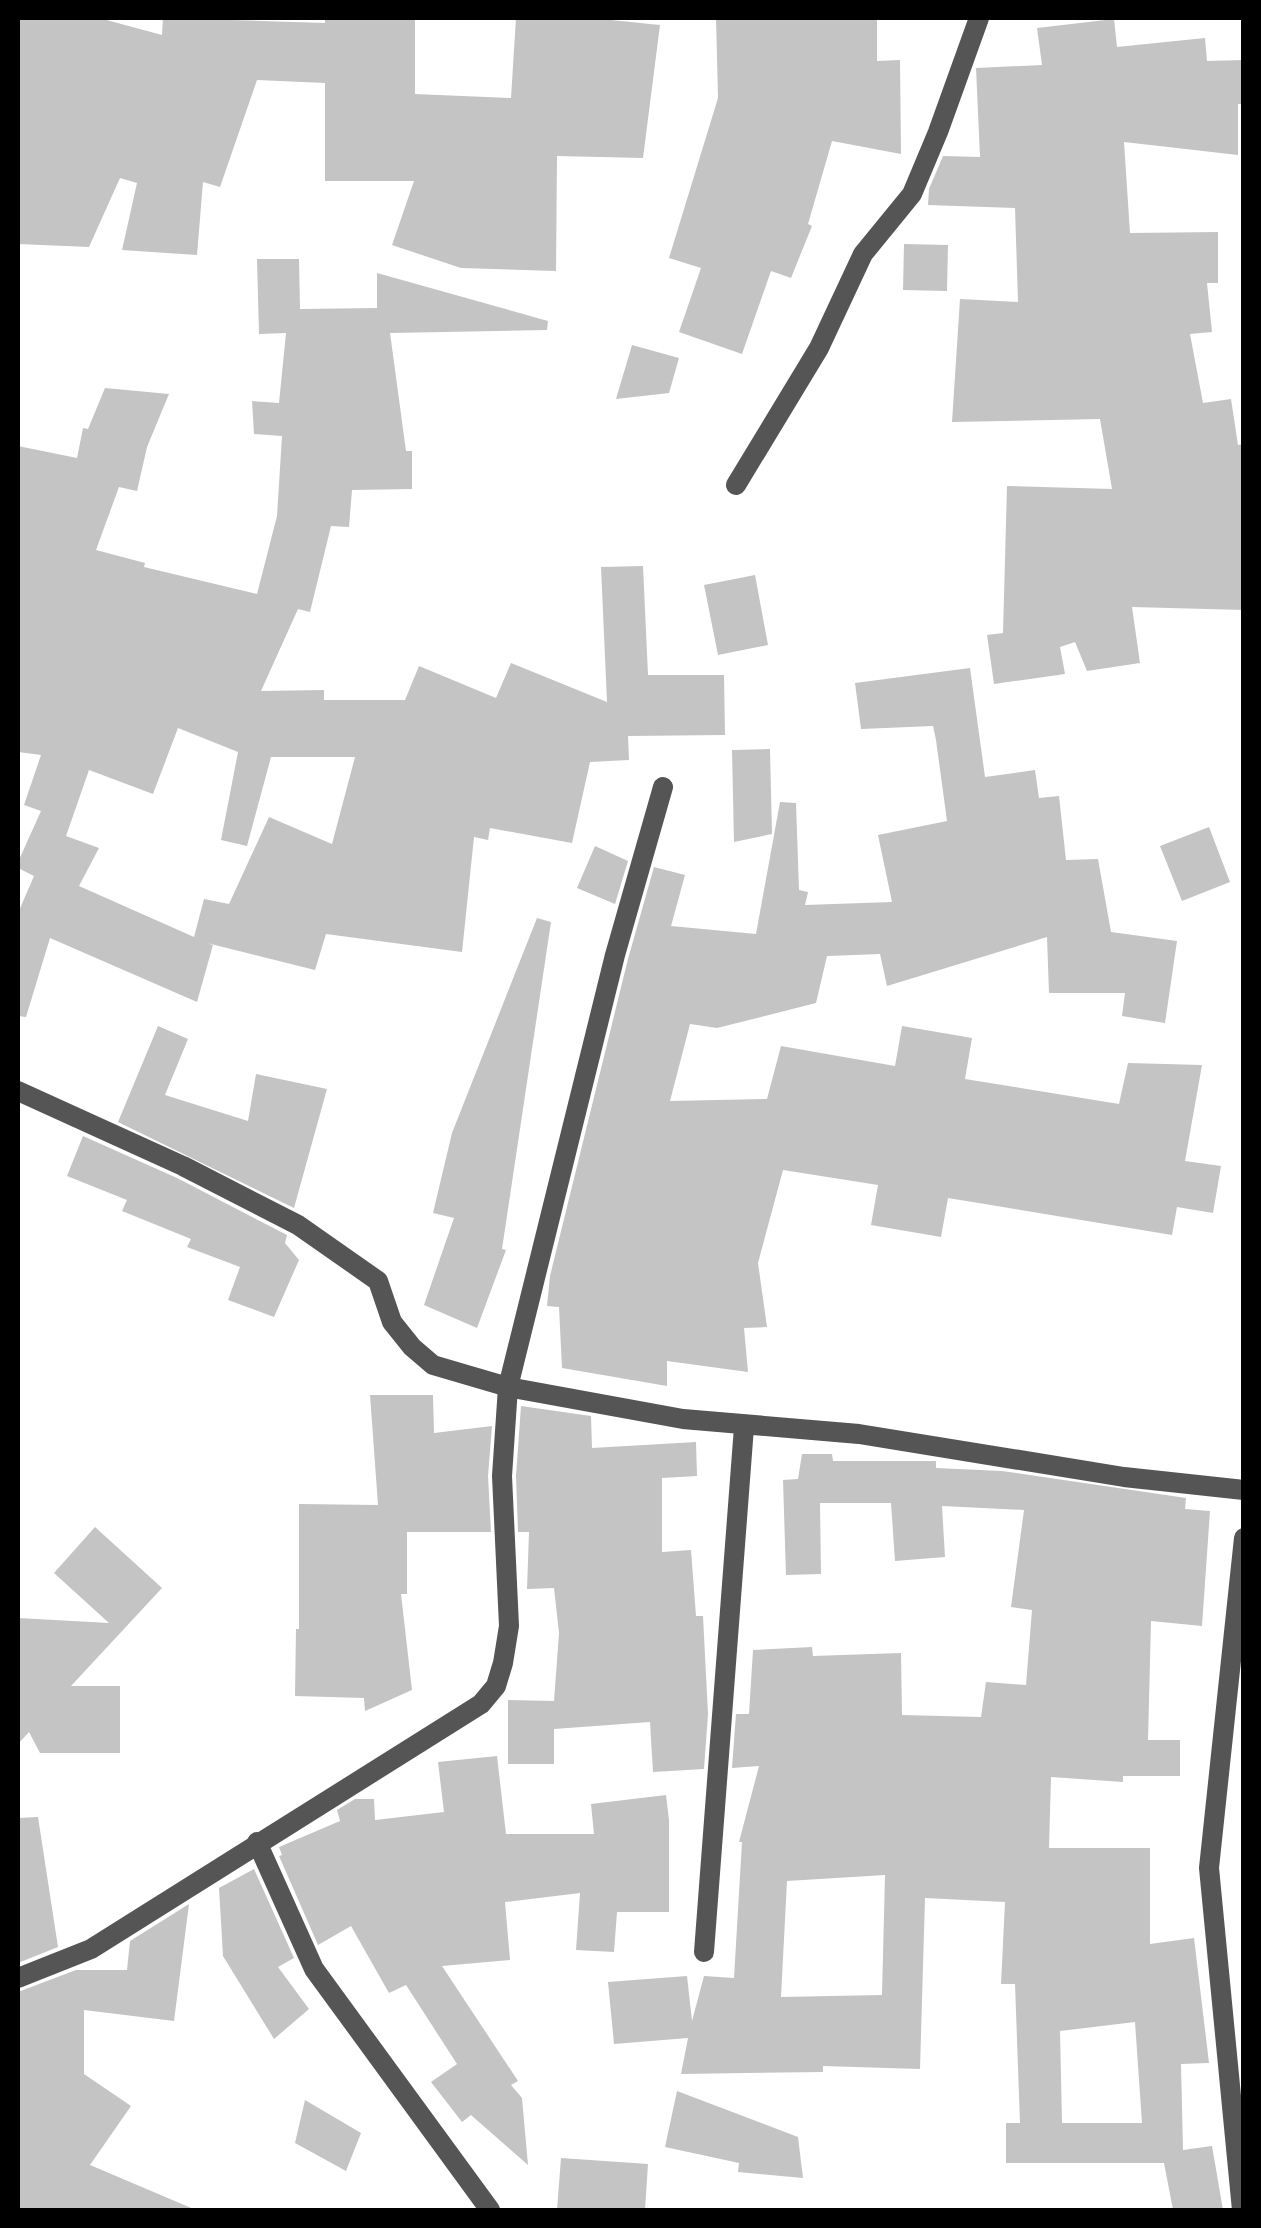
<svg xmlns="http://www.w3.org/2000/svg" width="1261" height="2228" viewBox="0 0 1261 2228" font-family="'PT Sans',sans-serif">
<rect width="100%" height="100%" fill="#fff"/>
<path fill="#c4c4c4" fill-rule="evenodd" d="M18 18H99L162 35 163 18 325 23V18H415V94L511 98 516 18H591L660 25 643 158 557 156 556 271 461 268 392 245 414 181H325V83L257 80 220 187 203 182 197 255 122 250 137 183 120 178 89 247 18 244Z
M716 18H877V61L900 60 901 154 832 141 808 224 812 226 791 278 771 271 742 354 679 332 701 268 669 258 718 98Z
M1114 19 1117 47 1205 38 1207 61 1244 60V104H1238V155L1124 142 1130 233 1218 232V283H1207L1212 332 1190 334 1203 403 1231 399 1238 445 1244 444V610L1132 607 1140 663 1087 671 1075 642 1060 647 1065 674 994 684 987 635 1003 633 1007 486 1112 489 1100 419 952 422 960 299 1018 302 1015 208 928 205 929 189 943 156 980 157 976 68 1042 65 1037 28Z
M904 244 948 245 947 291 903 290Z
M257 259H299L300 309 377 308V273L548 321 547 330 390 333 406 451H412V489L352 490 349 527 331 526 310 612 298 609 261 691 324 690V700H405L419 666 496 698 511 663 607 702 601 567 643 566 648 675H724L725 735 628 736 629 760 590 762 572 843 490 828 488 840 474 837 462 952 326 934 315 970 207 943 213 945 197 1002 50 938 26 1017 18 1016V913L34 876 18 868V862L41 811 24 805 41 755 18 752V446L77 458 83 428 88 429 105 388 169 394 147 447 137 491 119 487 96 550 145 563 144 567 257 594 277 516 282 436 254 434 252 401 279 403 286 333 259 334ZM178 728 238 752 221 840 247 846 271 757H355L332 844 269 817 229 904 204 899 194 937 79 886 99 848 66 836 89 770 153 794Z
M632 345 679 358 669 393 616 399Z
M755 575 768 645 718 655 704 585Z
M970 668 985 777 1035 770 1039 798 1059 796 1066 860 1098 859 1111 932 1177 941 1165 1023 1122 1016 1125 993H1049L1047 937 887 986 880 954 827 956 816 1003 717 1028 690 1024 670 1101 767 1099 781 1046 895 1066 902 1026 972 1038 965 1079 1119 1104 1128 1063 1202 1065 1185 1161 1221 1166 1213 1213 1177 1207 1172 1235 948 1198 941 1237 871 1225 878 1185 783 1170 758 1263 767 1327 744 1328 748 1372 667 1361V1386L562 1368 559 1307 547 1306 550 1276 628 959 654 867 685 875 671 926 756 934 780 802 796 803 799 890 808 892 805 905 892 902 878 835 947 821 936 740 933 726 861 729 855 683Z
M770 749 772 834 734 842 732 750Z
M1209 827 1230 882 1182 901 1160 846Z
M595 846 628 861 615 904 577 888Z
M537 918 551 922 502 1249 506 1250 477 1328 424 1305 454 1218 433 1213 452 1133Z
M158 1026 188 1039 165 1095 248 1121 256 1074 327 1089 294 1208 118 1122Z
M83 1136 177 1178 287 1235 285 1243 299 1260 274 1317 228 1300 240 1267 187 1247 191 1239 122 1211 127 1200 67 1176Z
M370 1395H433L434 1433 492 1426 488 1476 491 1532H407V1594H401L412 1690 365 1711 364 1698 295 1696 296 1629H299V1504L378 1505Z
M521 1406 591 1416 592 1448 696 1442 697 1476 662 1478V1552L691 1550 696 1616H703L708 1714 704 1769 653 1772 650 1722 554 1729V1764H508V1700L554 1701 559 1633 554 1588 527 1589 529 1532H518L516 1476Z
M802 1454H832L833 1461H936V1468L1002 1471 1186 1498 1185 1509 1210 1511 1202 1626 1151 1621 1148 1740H1180V1776H1123V1782L1051 1777 1049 1848H1150V1944L1194 1938 1209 2063 1181 2064 1183 2150 1212 2146 1223 2210H1173L1164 2163H1006V2123H1020L1015 1984H1001L1005 1902 925 1898 920 2069 823 2066V2072L681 2074 688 2038 614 2044 608 1982 687 1976 692 2021 704 1976 734 1978 742 1842H739L759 1766 732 1768 736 1714H749L753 1650 812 1647 813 1656 901 1653 902 1715 981 1717 986 1682 1026 1685 1032 1610 1011 1607 1024 1510 942 1506 945 1557 895 1561 891 1503H820L821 1574 786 1575 783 1480 798 1479ZM885 1875 882 1995 781 1997 787 1881ZM1135 2022 1142 2123H1062L1060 2031Z
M95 1527 162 1588 71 1686H120V1753H40L29 1732 18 1744V1618L109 1623 54 1573Z
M497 1756 506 1834H594L591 1804 666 1795 669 1820V1912H617L614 1952 576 1950 580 1893 505 1902 510 1960 442 1966 518 2081 511 2085 522 2098 528 2165 471 2115 462 2122 431 2082 457 2064 406 1985 389 1993 351 1926 318 1945 279 1856 282 1855 279 1847 340 1821 337 1810 355 1799H374L375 1820 444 1812 438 1762Z
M38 1817 58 1947 18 1963V1818Z
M254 1869 294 1958 278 1967 309 2009 274 2039 223 1956 219 1888Z
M189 1904 174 2021 84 2010V2074L131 2106 90 2165 196 2210H18V1992L76 1970H127L130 1941Z
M677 2091 798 2137 803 2178 738 2172 739 2163 665 2147Z
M305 2100 361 2133 346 2171 295 2143Z
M561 2158 648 2164 645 2210H557Z"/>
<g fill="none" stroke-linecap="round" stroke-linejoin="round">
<path stroke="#555" stroke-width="20" d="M736 485 819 348 863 254 912 194 938 132 979 18
M18 1091 183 1166 298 1225 378 1281 392 1322 412 1347 433 1365 508 1387 683 1419 859 1434 1124 1477 1244 1490
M257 1842 314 1969 490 2210
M704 1952 744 1427
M18 1978 91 1949 481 1704 496 1686 503 1663 509 1626 502 1476 508 1387 615 955 663 787
M1242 2210 1209 1868 1244 1538"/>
</g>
<rect width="1261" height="2228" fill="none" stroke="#000000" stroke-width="40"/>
</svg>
